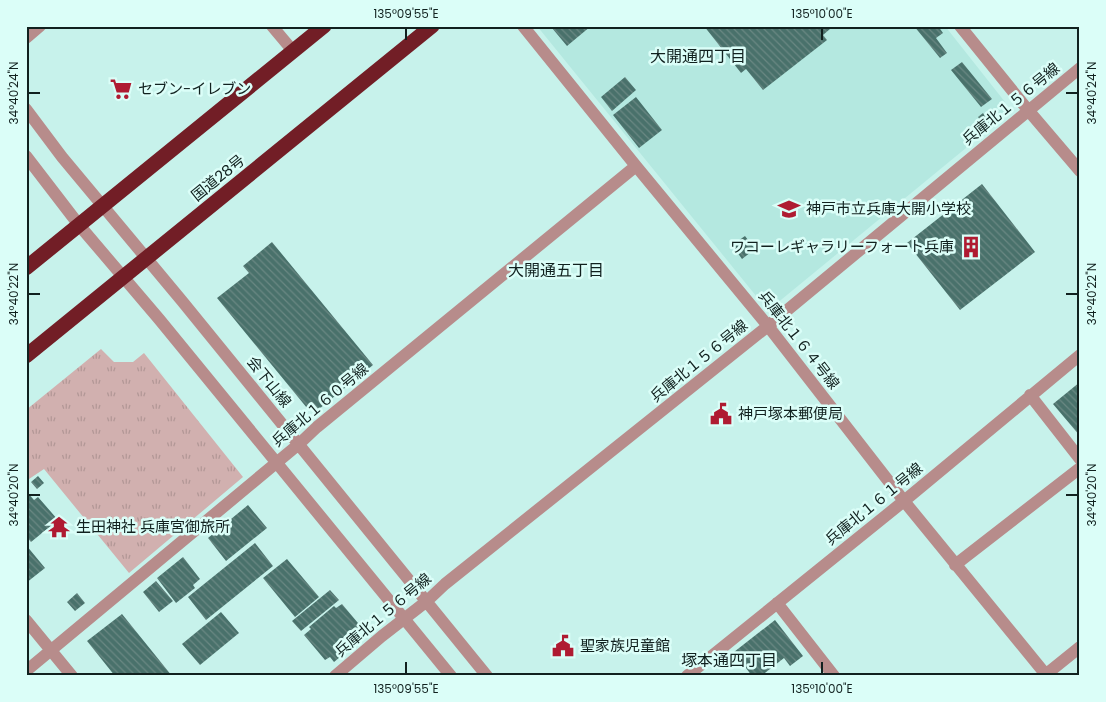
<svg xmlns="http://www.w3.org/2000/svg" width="1106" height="702" viewBox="0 0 1106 702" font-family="Poppins,'Noto Sans JP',sans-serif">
<defs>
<pattern id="park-tufts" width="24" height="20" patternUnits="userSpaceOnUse" patternTransform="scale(1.25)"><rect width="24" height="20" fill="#d1b0af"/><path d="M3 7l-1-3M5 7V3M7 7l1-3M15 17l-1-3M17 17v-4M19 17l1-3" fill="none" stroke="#b29796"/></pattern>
<pattern id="building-back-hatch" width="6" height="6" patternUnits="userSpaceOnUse" patternTransform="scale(1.25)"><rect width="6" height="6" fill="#49716b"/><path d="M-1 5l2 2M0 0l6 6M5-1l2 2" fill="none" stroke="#6a8883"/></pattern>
</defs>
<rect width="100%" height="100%" fill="#c7f2eb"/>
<path fill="#b4e8e0" d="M537 26H945L1005 102V116L776 304 761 302Z"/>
<path fill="url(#park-tufts)" d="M101 349 114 362H133L144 353 243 477 129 573 44 469 26 481V410Z"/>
<path fill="url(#building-back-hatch)" d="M555 26H591L567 46 552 28Z
M704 26H828L830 29 823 35 827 40 763 90 746 69 741 73Z
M914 26H938L943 33 936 38 947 53 940 58Z
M962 62 992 99 981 107 951 70Z
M625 77 636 90 612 111 601 97Z
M636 97 662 130 639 148 613 115Z
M983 113 985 116 989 113 994 119 985 126 978 117Z
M982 184 1035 252 960 310 907 243Z
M745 236 755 249 742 259 732 245Z
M272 242 373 365 319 409 307 408 217 298 249 273 243 266Z
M1080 382V436L1053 404Z
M38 476 44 483 37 489 31 482Z
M29 494 34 500 38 497 58 520 31 542 26 536V496Z
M248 505 267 528 226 561 208 538Z
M255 543 273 566 206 620 188 597Z
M26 545 45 568 26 583Z
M183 557 200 579 193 585 195 588 176 603 157 578Z
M287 559 319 597 295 617 263 578Z
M156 581 173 601 159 612 143 592Z
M330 590 339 600 301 631 292 621Z
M77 593 85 603 75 611 67 602Z
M342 604 363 629 357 634 362 639 334 662 330 657 325 660 304 635 311 629 309 627 334 606 336 608Z
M221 612 239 633 200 665 182 644Z
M122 614 172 676H115L87 641Z
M775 620 803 656 790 666 784 658 761 676H752L734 652Z"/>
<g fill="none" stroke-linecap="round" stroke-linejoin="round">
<path stroke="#b78c8b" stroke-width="12" d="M272 26 293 51
M523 26 636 166 768 326 904 501 1047 676
M960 26 1028 110 1080 171
M26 38 40 26
M26 109 62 157 182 301 487 676
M26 156 79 225 159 319 451 676
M1030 395 1080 459
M955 565 1080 468
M777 603 834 676
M26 620 72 676
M26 671 299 444 317 427 636 166
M335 676 382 636 427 601 445 584 768 326 1080 68
M687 676 904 501 1080 355
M1044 676 1080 647"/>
<path stroke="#721e26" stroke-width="15" d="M26 268 324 26
M26 356 432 26"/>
</g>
<path fill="none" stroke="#11211f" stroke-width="2" d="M406 28V40M822 28V40M28 93H40M1066 93H1078M28 294H40M1066 294H1078M28 495H40M1066 495H1078M406 662V674M822 662V674"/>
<defs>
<g id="supermarket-bare" transform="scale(1.725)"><path d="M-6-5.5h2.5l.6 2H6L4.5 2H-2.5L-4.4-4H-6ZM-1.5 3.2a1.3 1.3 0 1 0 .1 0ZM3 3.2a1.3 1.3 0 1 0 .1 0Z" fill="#af1b32" stroke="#dbfef8" stroke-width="2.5" paint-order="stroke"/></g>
<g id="school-bare" transform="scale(1.725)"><path d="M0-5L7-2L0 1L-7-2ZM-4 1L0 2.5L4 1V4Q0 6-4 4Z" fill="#af1b32" stroke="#dbfef8" stroke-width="2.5" paint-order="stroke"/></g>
<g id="building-bare" transform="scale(1.725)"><path d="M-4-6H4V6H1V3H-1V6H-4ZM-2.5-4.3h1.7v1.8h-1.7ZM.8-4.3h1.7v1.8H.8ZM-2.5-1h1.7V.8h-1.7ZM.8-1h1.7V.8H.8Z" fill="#af1b32" stroke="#dbfef8" stroke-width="2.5" paint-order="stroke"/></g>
<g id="civic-bare" transform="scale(1.725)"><path d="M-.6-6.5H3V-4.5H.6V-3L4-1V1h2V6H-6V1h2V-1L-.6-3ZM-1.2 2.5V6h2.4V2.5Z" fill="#af1b32" stroke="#dbfef8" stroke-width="2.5" paint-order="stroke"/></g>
<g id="temple-bare" transform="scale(1.725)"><path d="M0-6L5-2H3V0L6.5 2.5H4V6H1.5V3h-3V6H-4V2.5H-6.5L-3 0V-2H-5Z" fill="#af1b32" stroke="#dbfef8" stroke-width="2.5" paint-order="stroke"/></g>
</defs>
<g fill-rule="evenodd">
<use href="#supermarket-bare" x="121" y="89"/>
<use href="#school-bare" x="789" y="209"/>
<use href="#building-bare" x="971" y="247"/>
<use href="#civic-bare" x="721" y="414"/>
<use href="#temple-bare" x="59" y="527"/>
<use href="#civic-bare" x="563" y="646"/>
</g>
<g text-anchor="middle" stroke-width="5" stroke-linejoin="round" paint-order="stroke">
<g font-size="15" fill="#11211f" stroke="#dbfef8" text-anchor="start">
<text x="138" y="94">セブン-イレブン</text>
<text x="806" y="214">神戸市立兵庫大開小学校</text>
<text x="954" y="252" text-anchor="end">ワコーレギャラリーフォート兵庫</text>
<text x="738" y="419">神戸塚本郵便局</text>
<text x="76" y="532">生田神社 兵庫宮御旅所</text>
<text x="580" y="651">聖家族児童館</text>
</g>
<g font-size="15" fill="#11211f" stroke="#dbfef8">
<text transform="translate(1011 104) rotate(-39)" y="5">兵庫北１５６号線</text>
<text transform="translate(218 178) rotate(-39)" y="5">国道28号</text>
<text transform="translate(799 340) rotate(52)" y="5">兵庫北１６４号線</text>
<text transform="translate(699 361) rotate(-39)" y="5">兵庫北１５６号線</text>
<text transform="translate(269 382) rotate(51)" y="5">会下山線</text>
<text transform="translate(320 405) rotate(-40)" y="5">兵庫北１６０号線</text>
<text transform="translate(874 504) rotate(-39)" y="5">兵庫北１６１号線</text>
<text transform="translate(383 615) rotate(-40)" y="5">兵庫北１５６号線</text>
</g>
<g font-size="16" fill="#11211f" stroke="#dbfef8">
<text x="698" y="62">大開通四丁目</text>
<text x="556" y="276">大開通五丁目</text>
<text x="729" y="666">塚本通四丁目</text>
</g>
</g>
<rect width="1106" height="702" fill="none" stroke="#dbfef8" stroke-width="55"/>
<rect x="28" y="28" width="1050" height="646" fill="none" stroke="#11211f" stroke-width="2"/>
<g font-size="12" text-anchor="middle" fill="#11211f">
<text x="406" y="18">135°09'55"E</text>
<text x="822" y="18">135°10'00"E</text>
<text transform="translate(14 93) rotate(-90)" y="4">34°40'24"N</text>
<text transform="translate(1092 93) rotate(-90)" y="4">34°40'24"N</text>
<text transform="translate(14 294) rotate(-90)" y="4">34°40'22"N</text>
<text transform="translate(1092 294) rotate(-90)" y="4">34°40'22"N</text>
<text transform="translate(14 495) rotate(-90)" y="4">34°40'20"N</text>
<text transform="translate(1092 495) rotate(-90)" y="4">34°40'20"N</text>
<text x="406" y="693">135°09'55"E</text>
<text x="822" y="693">135°10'00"E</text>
</g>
</svg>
